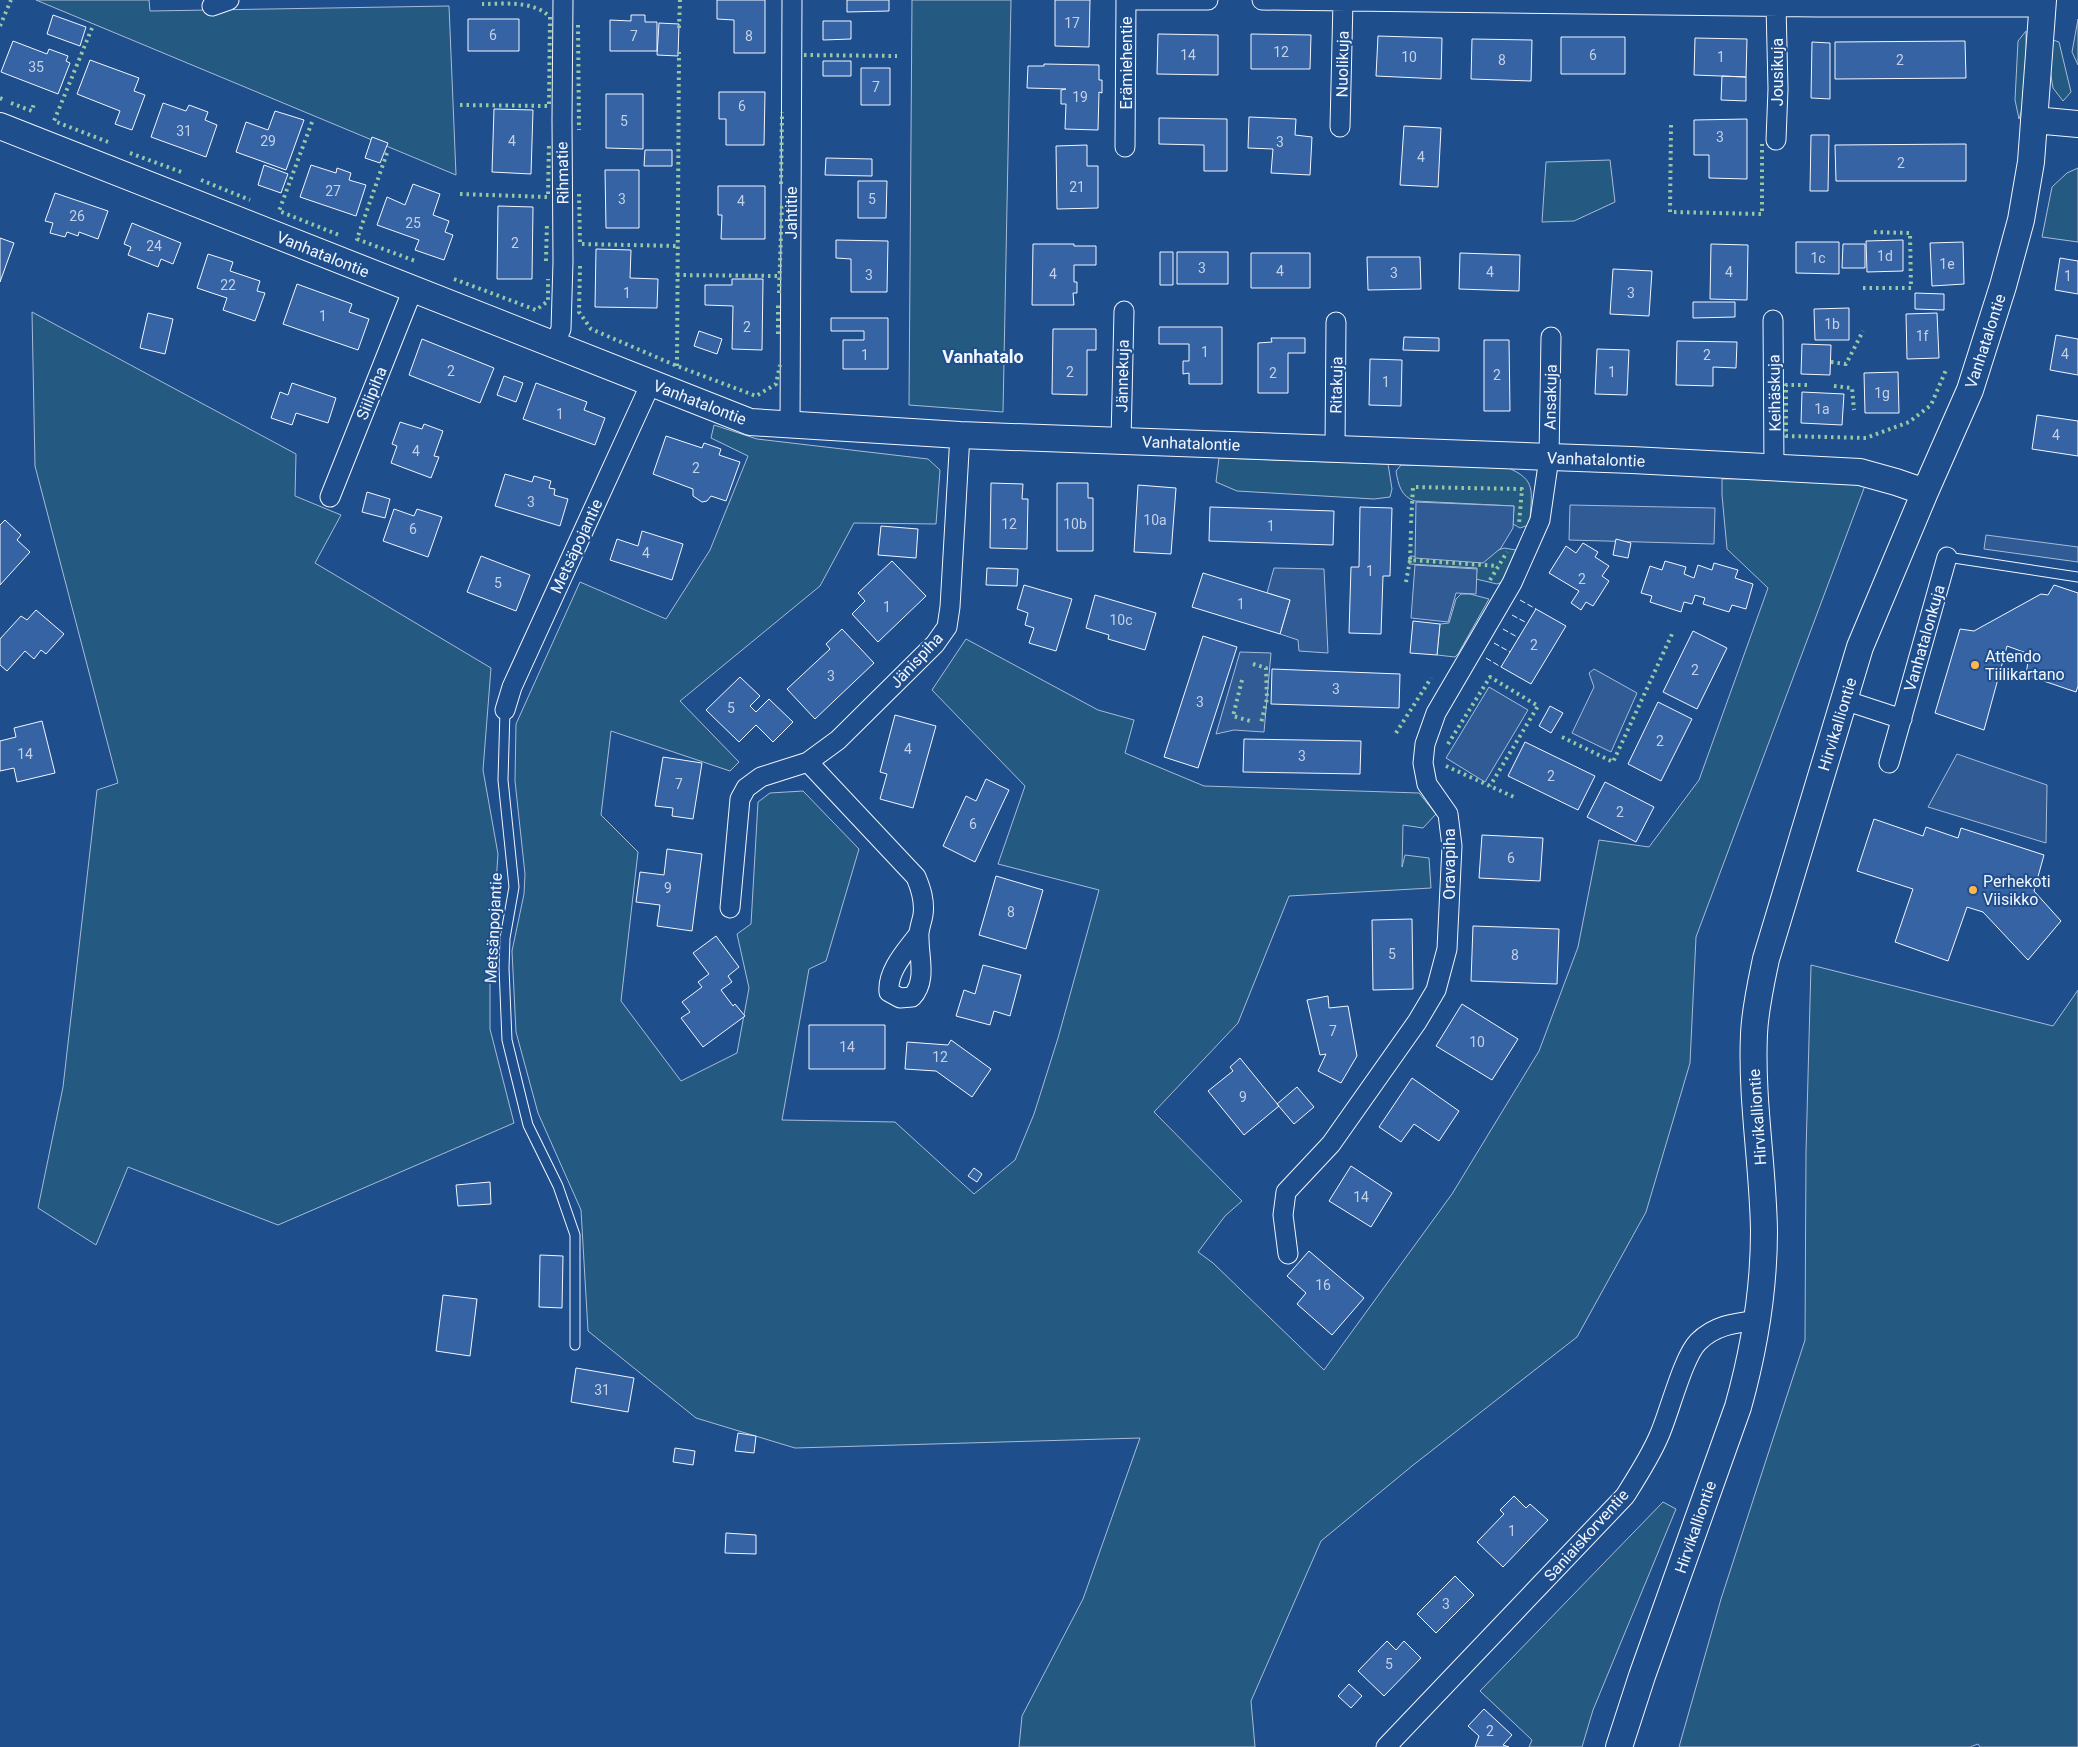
<svg xmlns="http://www.w3.org/2000/svg" width="2078" height="1747" viewBox="0 0 2078 1747" font-family="Roboto,sans-serif">
<rect width="100%" height="100%" fill="#1f4e8c"/>
<path fill="#245a82" stroke="#a8bbd7" d="M36 0H149L150 11 449 6 456 175Z
M912 0H1011L1003 412 909 405Z
M2078 19V65L2072 52Z
M2026 31C2026 61 2029 91 2019 119L2015 100 2018 41Z
M2053 40 2059 42 2071 92 2063 101 2053 88 2048 58Z
M1610 160 1615 202 1574 221 1542 222 1546 162Z
M2078 168V242L2042 237 2052 187 2067 173Z
M32 312 296 454 295 496 341 515 315 563 491 668 483 770 498 854 490 970V1029L514 1123 278 1225 128 1167 96 1245 38 1208 63 1087 97 790 118 783 35 466Z
M714 425 757 439 928 459 940 470 936 524 854 523 820 586 680 701 739 762 730 771 611 731 601 815 638 852 621 1001 681 1081 737 1053 749 988 737 934 751 924 758 802 770 793 803 791 859 849 826 961 809 969 782 1120 895 1122 974 1194 1015 1160 1034 1114 1058 1038 1099 890 998 864 1025 786 932 690 966 639 1098 710 1134 720 1125 753 1204 786 1419 793 1436 814 1423 828 1403 825 1402 867 1405 855 1429 858 1431 888 1289 896 1238 1023 1154 1112 1242 1201 1225 1216 1198 1252 1213 1263 1324 1370 1452 1194 1539 1051 1578 947 1599 840 1649 847 1699 780 1768 588 1727 549 1722 495V479L1781 478 1866 483 1696 937 1690 1063 1646 1212 1577 1337 1412 1466 1321 1541 1251 1701 1255 1747H1019L1022 1716 1083 1599 1140 1438 795 1448 696 1418 588 1331 581 1210 538 1113 516 1032 512 951 524 894 525 874 515 781 516 724 580 582 666 619 710 550 748 456 711 438Z
M1219 458 1388 464 1392 489 1390 497 1374 499 1237 491 1216 482Z
M1401 465 1506 467C1538 480 1531 491 1530 522L1526 526 1520 528 1513 524 1514 506 1415 501C1401 497 1398 484 1396 471Z
M1504 548 1516 550 1502 582 1497 584 1476 579 1477 568 1409 564 1410 556 1483 562 1493 552Z
M1461 594H1470L1489 599 1458 654 1455 657 1437 655 1440 624 1449 623 1456 599Z
M1811 965 2053 1026 2078 990V1747H1980L1978 1744 1970 1747H1679L1721 1599 1805 1340 1806 1152Z
M1663 1502 1676 1509 1593 1710 1582 1747H1529L1532 1740 1480 1691Z"/>
<path fill="#305b95" stroke="#a8bbd7" d="M1416 502 1514 506 1513 528 1501 548 1483 563 1415 558Z
M1570 505 1715 508 1714 544 1569 540Z
M1986 535 2078 547V562L1984 549Z
M1415 565 1477 569 1476 594 1456 593 1448 622 1411 618Z
M1274 568 1324 569 1328 653 1299 651 1298 640 1280 634 1290 600 1267 593Z
M1240 652 1271 653 1264 732 1234 730 1216 734Z
M1594 669 1637 693 1611 752 1572 733 1594 687 1589 673Z
M1489 687 1528 710 1485 782 1446 758Z
M1957 754 2047 785 2046 843 1928 807Z"/>
<path fill="#3563a3" stroke="#f2f6ff" d="M717 0H765V53H734V20L717 19Z
M847 0H889V11L847 12Z
M1055 0H1090L1089 47 1055 46Z
M53 15 86 27 80 46 47 34Z
M631 15H645V22H657V51H610V20L631 21Z
M468 19H519V51H468Z
M823 21H851V39L823 40Z
M659 23 679 24 678 56 657 55Z
M1158 34 1218 35V75L1157 74Z
M1251 34 1311 35 1310 69H1251Z
M1378 36 1442 38 1441 79 1376 76Z
M1561 37H1625V74H1561Z
M1695 38 1747 39 1746 77 1694 75Z
M1472 39 1532 40 1531 81 1471 79Z
M13 41 47 54 49 49 68 56 66 61 70 63 58 94 1 72Z
M1965 41 1966 78 1835 79V42Z
M1812 42 1830 43V99L1811 98Z
M90 60 139 78 134 91 145 95 132 130 115 124 120 111 77 94Z
M823 61H851V76H823Z
M1044 64 1099 65V80H1102V93L1099 92 1098 130 1065 129 1066 104H1061V90L1066 89 1027 88 1028 66H1044Z
M861 68H890V105H861Z
M1722 76 1746 77V101L1721 100Z
M719 92H765L764 145H726V119H719Z
M606 94H643V149L606 148Z
M163 103 186 111 189 105 208 112 205 120 217 125 206 157 151 137Z
M494 109 533 110 531 174 492 172Z
M275 111 304 120 286 170 236 152 246 122 268 130Z
M1249 117 1296 119 1295 135 1312 137 1310 175 1271 173 1273 149 1248 148Z
M1159 118 1227 119V171H1204V145L1159 144Z
M1747 119V179L1709 178V155H1694V120Z
M1404 126 1441 128 1438 187 1400 185Z
M1811 135H1829L1828 191H1810Z
M372 137 388 143 380 163 365 158Z
M1966 144V181H1836L1835 145Z
M1087 145V166H1098V208L1057 209 1056 146Z
M645 150H672V166H644Z
M826 158 872 159V176L825 175Z
M264 165 288 174 281 193 258 185Z
M311 165 336 173 337 168 351 173 349 180 366 185 356 216 300 197Z
M605 170H639V228H606Z
M858 181H887L886 218H858Z
M413 184 440 194 433 215 449 221 445 232 453 235 444 260 415 250 419 240 377 225 387 197 405 205Z
M718 186H765V239H721L722 215H718Z
M55 193 108 211 98 239 79 232 78 236 67 232 65 237 50 233 53 223 45 221Z
M498 206 533 207 532 279H497Z
M132 223 181 243 173 264 161 259 158 267 128 255 131 247 124 244Z
M0 238 14 243 0 282Z
M836 240 888 241 887 292H851V259L836 258Z
M1903 240V271L1867 272 1866 241Z
M1796 242H1839V274L1796 273Z
M1963 242 1964 284 1932 286 1930 243Z
M1033 244H1074V246H1096V265H1074V282H1077V293H1073L1074 305H1032Z
M1711 244 1748 245 1747 300 1710 299Z
M1843 244H1865V268H1842Z
M596 249 631 250 630 278 658 279 657 308 595 307Z
M1160 252H1173V285H1160Z
M1177 252H1228V284H1177Z
M1251 253H1310V288H1251Z
M1460 253 1520 255 1519 291 1459 289Z
M208 254 233 262 230 271 260 281 257 291 265 293 255 321 223 310 227 298 197 288Z
M1367 257H1420L1421 289 1368 290Z
M2060 258 2078 261V294L2055 290Z
M1613 269 1652 271 1649 316 1610 314Z
M732 279H763L762 350 732 349 733 306 705 305V285H732Z
M297 284 352 304 349 312 369 319 358 350 283 324Z
M1915 293 1944 294V310L1915 309Z
M1693 302H1735V317L1693 318Z
M1849 308V340H1815L1814 309Z
M148 313 173 319 165 354 140 348Z
M1937 313 1939 358 1907 359 1906 314Z
M831 318H888V369H843V340H864V331H831Z
M1159 327H1222V384H1189V373L1183 374V361H1189V344H1159Z
M1053 329H1096V350H1087V395L1052 394Z
M699 331 722 339 717 354 694 346Z
M2056 335 2078 339V375L2050 370Z
M1404 337 1439 338V351L1403 350Z
M1271 338H1305V353H1288V393H1258V343L1272 342Z
M422 339 494 368 480 403 409 375Z
M1484 340H1509L1510 411H1484Z
M1677 341 1737 342 1736 368 1713 367V386L1676 385Z
M1802 344 1831 345 1830 375 1801 374Z
M1597 349 1629 350 1627 395 1595 394Z
M1370 359 1402 360 1401 406 1369 405Z
M1898 372 1899 413H1865L1864 373Z
M504 376 523 383 516 402 497 395Z
M292 383 336 398 328 423 296 413 292 425 271 418 280 392 288 395Z
M536 383 587 402 584 410 605 418 595 445 523 419Z
M1802 392 1844 394 1842 425 1801 423Z
M2037 415 2078 421V456L2032 449Z
M400 422 422 429 424 424 443 431 434 456 439 457 431 478 391 463 397 446 392 444Z
M666 436 702 448 704 443 721 449 719 455 740 462 726 501 711 496 707 501 702 502 693 496V489L653 474Z
M505 474 532 482 534 476 551 481 549 488 555 489 554 495 568 499 560 526 495 506Z
M991 483 1023 484 1022 499H1028L1027 549 990 548Z
M1057 483H1088V498H1093V551H1057Z
M1138 485 1176 488 1171 554 1134 552Z
M367 492 390 499 385 518 362 512Z
M1210 507 1334 511 1333 545 1209 541Z
M1360 507 1392 508 1390 576H1383L1381 634 1349 633 1351 567H1359Z
M394 509 414 516 417 509 442 517 428 557 383 541Z
M5 520 21 535 17 540 30 552 0 585V525Z
M881 526 918 529 916 558 878 555Z
M642 531 683 544 672 580 610 560 617 539 638 546Z
M1616 539 1631 543 1628 558 1613 555Z
M1583 543 1598 552 1595 557 1609 566 1602 576 1609 581 1593 606 1586 602 1581 610 1571 603 1579 591 1549 573 1566 546 1576 553Z
M481 556 530 575 516 611 467 592Z
M892 561 926 596 878 642 852 614 865 601 858 593Z
M1665 561 1686 567 1684 574 1694 578 1698 565 1712 570 1714 563 1738 570 1735 578 1753 584 1746 609 1732 605 1729 612 1703 604 1705 598 1695 595 1692 604 1684 602 1681 612 1650 602 1652 596 1641 593 1650 566 1662 570Z
M987 568 1018 569 1017 586 986 585Z
M1203 573 1290 600 1280 634 1192 607Z
M1024 585 1072 599 1056 651 1029 643 1034 628 1025 625 1028 613 1017 609Z
M2054 585 2078 593V686L2076 692 2026 675 2029 654 2007 646 1984 730 1935 713 1960 629 1974 631 2041 594 2048 595Z
M1095 595 1156 613 1145 650 1108 639 1109 635 1086 628Z
M1536 609 1566 626 1531 684 1501 667Z
M36 610 64 634 46 654 41 650 34 659 25 651 7 671 0 665V639L21 616 27 620Z
M1413 621 1440 624 1437 655 1410 653Z
M842 629 874 663 815 719 787 689 830 649 826 644Z
M1693 631 1727 648 1697 709 1663 692Z
M1203 636 1237 647 1198 768 1164 757Z
M1272 669 1400 674 1399 708 1271 704Z
M740 677 760 696 750 706 756 712 769 699 793 722 773 742 756 725 739 742 706 710Z
M1658 702 1692 719 1661 781 1628 764Z
M1550 706 1563 713 1551 733 1539 726Z
M895 715 936 726 913 808 880 799 887 774 880 772Z
M42 721 55 773 17 782 14 768 0 771V741L16 737 14 728Z
M1244 739 1361 741 1360 774 1243 772Z
M1525 742 1595 776 1578 810 1508 776Z
M663 757 702 763 693 819 672 816 673 808 655 806Z
M986 779 1009 790 975 862 943 846 966 796 976 801Z
M1605 782 1654 807 1636 842 1587 817Z
M1874 819 1923 836 1926 827 1958 838 1961 828 2044 855 2034 891 2061 921 2028 960 1983 912 1967 907 1948 961 1895 942 1913 889 1857 871Z
M1482 835 1543 838 1540 881 1479 878Z
M667 849 702 854 692 931 657 926 660 905 636 902 640 872 664 875Z
M996 876 1043 890 1026 949 979 935Z
M1412 919 1413 989 1373 990 1372 920Z
M1473 926 1559 929 1557 984 1471 981Z
M716 936 739 967 728 976 732 982 721 990 733 1006 735 1004 745 1016 703 1047 681 1018 690 1012 682 1002 702 987 698 982 709 974 693 953Z
M983 965 1021 975 1010 1016 994 1011 990 1025 956 1016 964 990 975 994Z
M1328 996 1329 1008 1348 1006 1357 1056 1341 1083 1318 1071 1326 1054 1320 1055 1307 1000Z
M1462 1004 1518 1039 1492 1080 1436 1046Z
M809 1025H885V1069H809Z
M951 1040 991 1069 972 1097 936 1071 905 1069 907 1042 948 1045Z
M1240 1058 1279 1106 1244 1135 1208 1091 1233 1071 1230 1067Z
M1412 1078 1459 1111 1439 1141 1414 1124 1401 1142 1379 1127Z
M1297 1087 1314 1107 1294 1124 1277 1104Z
M1351 1166 1392 1193 1371 1227 1329 1201Z
M974 1168 982 1174 977 1182 968 1176Z
M490 1182 491 1204 458 1206 456 1185Z
M1309 1251 1364 1298 1332 1335 1297 1304 1306 1293 1287 1276Z
M540 1255 563 1256 562 1308 539 1307Z
M443 1295 477 1299 470 1356 436 1351Z
M576 1368 634 1378 628 1412 571 1402Z
M738 1433 756 1436 754 1453 735 1451Z
M675 1448 695 1451 693 1465 673 1462Z
M1514 1496 1526 1508 1530 1504 1548 1520 1503 1567 1477 1542 1504 1514 1500 1510Z
M726 1533 756 1535V1554L725 1553Z
M1455 1576 1474 1595 1436 1633 1417 1614Z
M1387 1641 1396 1650 1404 1641 1421 1658 1384 1696 1358 1671Z
M1349 1684 1362 1696 1351 1708 1338 1696Z
M1484 1709 1512 1735 1503 1745 1509 1747H1475L1479 1736 1468 1726Z"/>
<g fill="none" stroke-linecap="round" stroke-linejoin="round">
<g stroke="#f2f6ff" stroke-width="11">
<path id="lane" d="M1947 557 2078 577
M505 710 503 780 514 887 505 938 504 968 507 1040 528 1125 558 1186 575 1235V1345"/>
</g>
<g stroke="#f2f6ff" stroke-width="21">
<path id="street" d="M1262 0 1817 7H2042
M1776 5 1778 89 1776 140
M212 6 229 0
M1340 127 1343 1
M1125 147 1126 0H1208
M1773 320 1774 467
M554 345 561 329 563 262 562 120 563 0
M790 425 792 0
M1121 440 1124 311
M1335 448 1336 322
M330 497 413 289
M1844 700 1902 719
M505 710 512 687 651 383
M808 762 916 877C921 889 925 901 923 915 922 922 918 930 919 938 919 958 927 981 912 997L900 998 889 992C887 971 906 951 918 935
M1889 763 1947 557
M730 908 740 799 746 788 761 777 808 762 838 740 935 644 947 627 950 607 960 435
M1288 1254 1283 1215 1286 1192 1331 1144 1417 1022 1436 990 1447 949 1452 846 1448 814 1427 784 1423 763 1425 744 1436 713 1512 583 1540 520 1549 458 1551 337
M1386 1747 1625 1496C1637 1477 1650 1457 1659 1436 1669 1414 1683 1357 1698 1342 1715 1325 1735 1323 1758 1320"/>
</g>
<g stroke="#f2f6ff" stroke-width="28">
<path id="secondary" d="M2034 120 2078 124
M0 126 750 422 960 435 1632 460 1860 472 1896 482 1925 492 1970 390 2003 286 2021 220 2031 162 2043 0
M1619 1747 1642 1676 1738 1407C1754 1350 1764 1291 1764 1231 1763 1165 1751 1100 1754 1034 1755 1009 1761 983 1766 959L1860 647 1925 492"/>
</g>
<use href="#lane" stroke="#1f4e8c" stroke-width="9"/>
<use href="#street" stroke="#1f4e8c" stroke-width="19"/>
<use href="#secondary" stroke="#1f4e8c" stroke-width="26"/>
<path stroke="#97c8a6" stroke-width="4" stroke-dasharray="2.5 4" stroke-linecap="butt" d="M578 25 579 130
M0 26 11 0
M92 28 54 121 108 142
M679 28 680 0
M804 55 897 56
M0 98 4 100
M11 103 32 111 34 103
M460 105 549 106 550 17C533 0 505 4 482 4
M312 122 279 211 339 235
M1671 125 1670 212 1762 214V144
M130 153 184 173
M387 153 357 239 415 261
M201 180 250 200
M781 184 782 112
M460 194 548 197 549 142
M579 194 580 244 678 246
M546 261 547 222
M580 266 579 312 591 329 677 366 756 396 776 384 780 365
M677 275 780 276
M454 279 536 310 548 301V279
M1863 288H1911L1910 233 1871 232
M779 293 782 204
M778 334V302
M1831 362 1846 364 1863 331
M677 366 679 52
M1807 385H1786V436L1866 438 1909 422 1931 405 1946 370
M1834 386 1852 388 1854 410
M1411 523 1413 487 1522 489 1519 524
M1411 531 1410 560 1498 566
M1490 580 1507 552
M1406 582 1410 560
M1253 664 1266 668 1267 699 1261 723
M1242 680 1233 716 1250 721
M1396 733 1431 678
M1562 737 1613 762 1673 632
M1448 744 1490 677 1538 706 1490 786
M1446 766 1514 797"/>
<path stroke="#f2f6ff" stroke-width="1" stroke-dasharray="6 2.5" stroke-linecap="butt" d="M1520 600 1536 609
M1512 615 1527 623
M1503 629 1519 638
M1494 643 1510 652
M1486 658 1501 667"/>
</g>
<g fill="#ffb74d" stroke="#1f4e8c" stroke-width="2">
<circle cx="1975" cy="665" r="5"/>
<circle cx="1973" cy="890" r="5"/>
</g>
<g text-anchor="middle" stroke-width="4" stroke-linejoin="round" paint-order="stroke">
<g font-size="14" fill="#c3d1e8">
<text x="1072" y="28">17</text>
<text x="493" y="40">6</text>
<text x="634" y="41">7</text>
<text x="749" y="41">8</text>
<text x="1281" y="57">12</text>
<text x="1188" y="60">14</text>
<text x="1593" y="60">6</text>
<text x="1409" y="62">10</text>
<text x="1721" y="62">1</text>
<text x="1502" y="65">8</text>
<text x="1900" y="65">2</text>
<text x="36" y="72">35</text>
<text x="876" y="92">7</text>
<text x="1080" y="102">19</text>
<text x="742" y="111">6</text>
<text x="624" y="126">5</text>
<text x="184" y="136">31</text>
<text x="1720" y="142">3</text>
<text x="268" y="146">29</text>
<text x="512" y="146">4</text>
<text x="1280" y="147">3</text>
<text x="1421" y="162">4</text>
<text x="1901" y="168">2</text>
<text x="1077" y="192">21</text>
<text x="333" y="196">27</text>
<text x="622" y="204">3</text>
<text x="872" y="204">5</text>
<text x="741" y="206">4</text>
<text x="77" y="221">26</text>
<text x="413" y="228">25</text>
<text x="515" y="248">2</text>
<text x="154" y="251">24</text>
<text x="1885" y="261">1d</text>
<text x="1818" y="263">1c</text>
<text x="1947" y="269">1e</text>
<text x="1202" y="273">3</text>
<text x="1280" y="276">4</text>
<text x="1490" y="277">4</text>
<text x="1729" y="277">4</text>
<text x="1394" y="278">3</text>
<text x="1053" y="279">4</text>
<text x="869" y="280">3</text>
<text x="2068" y="281">1</text>
<text x="228" y="290">22</text>
<text x="627" y="298">1</text>
<text x="1631" y="298">3</text>
<text x="323" y="321">1</text>
<text x="1832" y="329">1b</text>
<text x="747" y="332">2</text>
<text x="1922" y="341">1f</text>
<text x="1205" y="357">1</text>
<text x="2065" y="359">4</text>
<text x="865" y="360">1</text>
<text x="1707" y="360">2</text>
<text x="451" y="376">2</text>
<text x="1070" y="377">2</text>
<text x="1612" y="377">1</text>
<text x="1273" y="378">2</text>
<text x="1497" y="380">2</text>
<text x="1386" y="387">1</text>
<text x="1882" y="398">1g</text>
<text x="1822" y="414">1a</text>
<text x="560" y="419">1</text>
<text x="2056" y="440">4</text>
<text x="416" y="456">4</text>
<text x="696" y="473">2</text>
<text x="531" y="507">3</text>
<text x="1155" y="525">10a</text>
<text x="1009" y="529">12</text>
<text x="1075" y="529">10b</text>
<text x="1271" y="531">1</text>
<text x="413" y="534">6</text>
<text x="646" y="558">4</text>
<text x="1370" y="576">1</text>
<text x="1582" y="584">2</text>
<text x="498" y="588">5</text>
<text x="1241" y="609">1</text>
<text x="887" y="612">1</text>
<text x="1121" y="625">10c</text>
<text x="1534" y="650">2</text>
<text x="1695" y="675">2</text>
<text x="831" y="681">3</text>
<text x="1336" y="694">3</text>
<text x="1200" y="707">3</text>
<text x="731" y="713">5</text>
<text x="1660" y="746">2</text>
<text x="908" y="754">4</text>
<text x="25" y="759">14</text>
<text x="1302" y="761">3</text>
<text x="1551" y="781">2</text>
<text x="679" y="789">7</text>
<text x="1620" y="817">2</text>
<text x="973" y="829">6</text>
<text x="1511" y="863">6</text>
<text x="668" y="893">9</text>
<text x="1011" y="917">8</text>
<text x="1392" y="959">5</text>
<text x="1515" y="960">8</text>
<text x="1333" y="1036">7</text>
<text x="1477" y="1047">10</text>
<text x="847" y="1052">14</text>
<text x="940" y="1062">12</text>
<text x="1243" y="1102">9</text>
<text x="1361" y="1202">14</text>
<text x="1323" y="1290">16</text>
<text x="602" y="1395">31</text>
<text x="1512" y="1536">1</text>
<text x="1446" y="1609">3</text>
<text x="1389" y="1669">5</text>
<text x="1490" y="1736">2</text>
</g>
<g font-size="16" fill="#f2f6ff" stroke="#1f4e8c">
<text transform="translate(1126 63) rotate(-90)" y="6">Erämiehentie</text>
<text transform="translate(1342 64) rotate(-89)" y="6">Nuolikuja</text>
<text transform="translate(1777 72) rotate(-90)" y="6">Jousikuja</text>
<text transform="translate(562 173) rotate(-91)" y="6">Rihmatie</text>
<text transform="translate(791 213) rotate(-90)" y="6">Jahtitie</text>
<text transform="translate(323 254) rotate(22)" y="6">Vanhatalontie</text>
<text transform="translate(1985 341) rotate(-72)" y="6">Vanhatalontie</text>
<text transform="translate(1122 376) rotate(-89)" y="6">Jännekuja</text>
<text transform="translate(1336 385) rotate(-89)" y="6">Ritakuja</text>
<text transform="translate(371 393) rotate(-68)" y="6">Siilipiha</text>
<text transform="translate(1774 393) rotate(-91)" y="6">Keihäskuja</text>
<text transform="translate(1550 397) rotate(-89)" y="6">Ansakuja</text>
<text transform="translate(700 402) rotate(21)" y="6">Vanhatalontie</text>
<text transform="translate(1191 443) rotate(2)" y="6">Vanhatalontie</text>
<text transform="translate(1596 459) rotate(2)" y="6">Vanhatalontie</text>
<text transform="translate(576 546) rotate(-65)" y="6">Metsäpojantie</text>
<text transform="translate(1924 638) rotate(-74)" y="6">Vanhatalonkuja</text>
<text transform="translate(916 660) rotate(-47)" y="6">Jänispiha</text>
<text transform="translate(1837 724) rotate(-73)" y="6">Hirvikalliontie</text>
<text transform="translate(1449 864) rotate(-90)" y="6">Oravapiha</text>
<text transform="translate(493 928) rotate(-87)" y="6">Metsänpojantie</text>
<text transform="translate(1757 1117) rotate(-94)" y="6">Hirvikalliontie</text>
<text transform="translate(1695 1527) rotate(-71)" y="6">Hirvikalliontie</text>
<text transform="translate(1586 1535) rotate(-48)" y="6">Saniaiskorventie</text>
</g>
<g font-size="16" fill="#f2f6ff" stroke="#1f4e8c" text-anchor="start">
<text x="1985" y="662">Attendo<tspan x="1985" dy="18">Tiilikartano</tspan></text>
<text x="1983" y="887">Perhekoti<tspan x="1983" dy="18">Viisikko</tspan></text>
</g>
<g font-size="18" font-weight="bold" fill="#f2f6ff" stroke="#1f4e8c">
<text x="983" y="363">Vanhatalo</text>
</g>
</g>
</svg>
